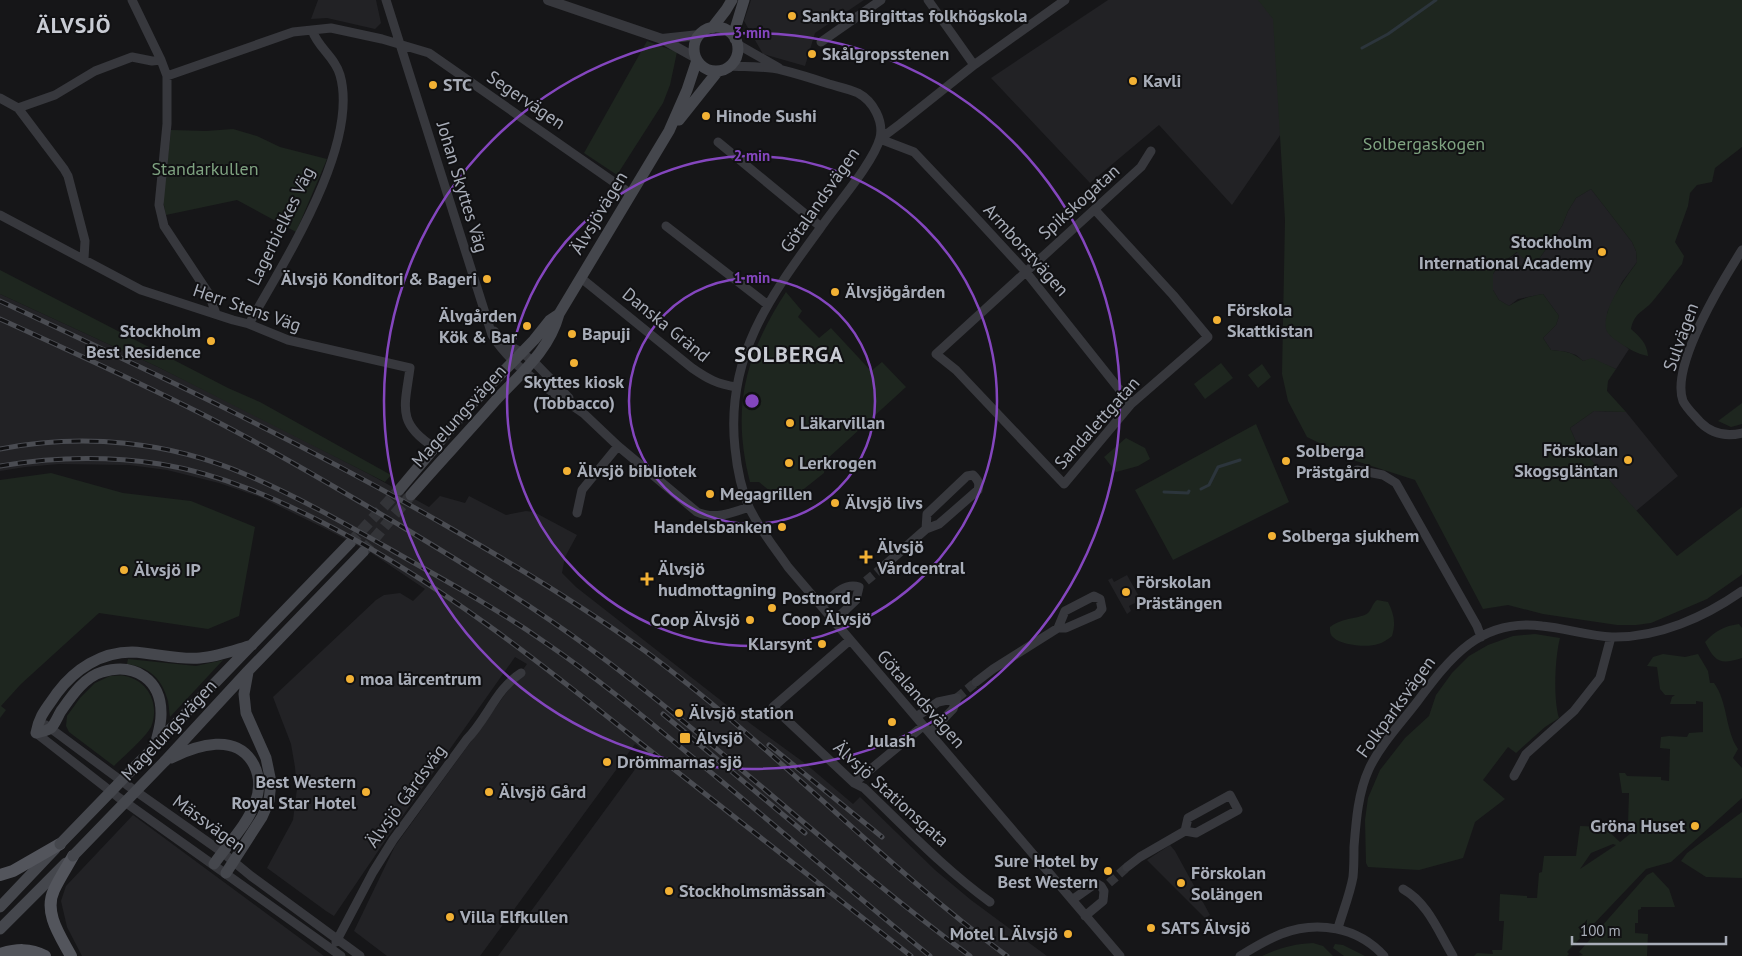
<svg xmlns="http://www.w3.org/2000/svg" width="1742" height="956" viewBox="0 0 1742 956" font-family="'PT Sans',sans-serif">
<rect width="100%" height="100%" fill="#161618"/>
<path fill="#222225" d="M318 0H376L381 23 375 29 327 18 311 19Z
M751 0H864L815 33 805 66 763 54 744 21Z
M1108 0H1263L1277 20 1285 128 1232 205 1159 125 1090 183 991 78Z
M1591 189 1632 242 1636 251 1637 262 1622 282 1607 313 1610 335 1629 349 1616 369 1592 359 1583 361 1576 355 1567 352 1551 350 1543 338 1556 325 1559 316 1543 294 1518 299 1509 306 1499 300 1493 290V274L1498 266 1518 252 1539 259 1562 226 1568 211 1576 198Z
M0 294 158 367 251 413 369 474 429 507 440 496 465 503 469 496 506 515 526 511 534 512 577 535 565 557 562 573 576 587 751 724 806 764 853 804 860 797 935 870 971 900 1047 956H498L647 753 635 744 480 956H387L354 931 395 846 527 664 515 657 387 838 334 916 326 911 267 868 293 820 297 789 295 767 291 744 273 697 376 600 384 595 400 593 413 601 425 589 370 552 326 529 260 497 219 483 167 470 129 465 59 464 25 467 0 471Z
M1594 411 1626 412 1678 476 1636 511 1577 444 1570 428Z
M1127 575 1141 600 1129 606 1131 611 1127 614 1108 580 1112 578 1114 582Z
M133 815 324 956H82L67 927 61 901 66 886Z
M1170 845 1175 851 1210 915 1205 918 1147 860Z"/>
<path fill="#1e261f" fill-rule="evenodd" d="M1258 0H1742V147L1715 168 1712 182 1697 185 1690 193 1688 206 1675 242 1684 256 1682 264C1672 276 1663 289 1652 302 1643 312 1634 313 1631 329 1640 337 1647 343 1648 356 1637 354 1629 349 1620 343 1614 339 1608 335 1606 329 1602 308 1626 278 1637 262L1636 251 1632 242 1591 189 1576 198 1568 211 1562 226 1539 259 1528 263 1517 252 1498 266 1493 274V290L1499 300 1509 306C1519 299 1531 296 1543 294L1559 316 1556 325 1543 338 1551 350C1564 351 1573 352 1583 361L1592 358 1616 369 1608 381 1607 391 1626 412 1594 411 1570 428 1577 444 1677 556 1742 507V574L1740 576 1707 599 1651 623 1636 625H1617L1543 614 1508 605 1483 609 1415 480 1356 461 1307 437 1288 401 1282 374 1285 220 1273 19Z
M647 41 677 52 670 85 663 103 617 175 584 153Z
M233 129 257 136 280 147 327 159 296 232 237 200 166 215 163 201 171 130 206 131Z
M0 270 228 388 260 402 391 475 385 482 158 367 0 294Z
M786 292 802 311 798 317 819 338 831 328 871 371 882 362 906 387 826 460 824 473 795 496 771 492 759 482H750C731 408 745 355 786 292Z
M1221 363 1233 378 1205 399 1194 384Z
M1262 364 1271 377 1258 388 1248 375Z
M1742 403V424L1731 427 1718 421Z
M1256 424 1289 502 1173 560 1135 490Z
M1126 438 1145 448 1150 459 1138 466 1116 472 1104 457Z
M51 473 123 493 191 501 255 527 239 616 208 629 99 613 21 684 1 706 6 710 0 718V480Z
M1377 600 1388 602C1394 614 1396 623 1392 636 1388 639 1383 643 1378 644 1368 648 1341 645 1334 638 1330 635 1330 632 1330 627 1343 617 1360 619 1368 613 1372 609 1372 604 1377 600Z
M1739 624 1742 628V658C1720 665 1715 662 1705 642 1715 631 1724 626 1739 624Z
M1535 634 1560 638C1555 657 1553 699 1559 718L1545 727 1516 753 1508 747 1483 780 1505 799 1475 822 1463 858 1419 870 1368 867 1366 863 1365 820 1368 798 1380 770 1405 738 1429 716 1436 695 1452 673 1469 656 1488 645 1513 636Z
M1663 654 1685 657 1698 654 1708 671 1710 683H1714C1728 702 1725 730 1738 749L1733 758 1742 768V798L1671 862 1646 869 1567 952 1569 954 1567 956H1474L1477 953 1493 954 1492 950H1502L1504 921H1499L1500 894 1527 896V898H1537L1539 873 1542 872 1544 856H1576L1580 826 1604 827 1620 842 1636 829 1618 833 1612 824H1628L1629 793H1622L1619 773H1625L1627 776 1661 777V780L1669 781 1670 749 1660 748 1661 737 1669 736 1687 737 1689 733 1703 732V702L1696 701V704H1670L1672 697 1675 695H1665L1660 689 1657 667 1647 666 1653 657ZM1613 844 1616 845 1580 869 1591 853Z
M128 659 196 666 223 660 170 717C169 712 169 706 168 701 162 679 150 667 127 664Z
M110 676C115 676 120 675 125 676 149 681 160 705 151 727 146 737 123 757 114 766L69 732 66 726 67 716 80 698 95 683Z
M1742 812V878L1706 877 1681 861 1687 853Z
M1653 872 1669 889 1675 907H1641V909L1638 910V923H1635V933L1648 934 1647 956H1578L1583 955 1579 952 1647 875Z
M1313 943 1323 946 1333 956H1262C1279 948 1294 944 1313 943Z
M1335 944 1343 945 1365 956H1344L1333 948Z"/>
<g fill="none" stroke-linecap="round" stroke-linejoin="round">
<path stroke="#2c353c" stroke-width="3" d="M1362 48 1388 34 1436 0
M1201 489 1209 485 1218 467 1240 460
M1164 492 1188 493 1189 491"/>
<path stroke="#333438" stroke-width="9" stroke-dasharray="9 4.5" stroke-linecap="butt" d="M866 581 884 566
M957 698 976 682
M1109 883 1127 867"/>
<path stroke="#333438" stroke-width="11" stroke-dasharray="11 5.5" stroke-linecap="butt" d="M350 543 399 490
M363 552 411 495"/>
<path stroke="#37383d" stroke-width="9" d="M132 0 161 60 167 76V124L159 205 164 226 209 294 216 314
M386 0 492 335C513 369 551 391 583 413
M928 0 974 65
M821 42 881 0
M737 44 779 68
M729 66C747 67 765 66 782 70 798 74 814 79 829 84 839 87 849 89 858 93 873 101 884 121 880 138 874 161 839 202 824 223 772 294 725 355 735 448 737 468 741 489 749 507 759 529 775 548 788 567L1120 956
M167 76 293 32 331 28 382 39 429 53 631 194
M0 98 18 108 64 169 68 176 85 241 84 259
M18 108 55 95 95 71 132 57 152 61 161 60
M880 139 914 152 967 208 1026 272 1131 404
M880 139 900 124 974 65 1065 0
M718 142 821 227
M1095 210 1173 295 1208 337 1131 404 1064 484 956 370 936 354 1141 167 1151 151
M0 215 141 290 233 320 249 324 288 340 410 368C405 406 396 423 434 447
M666 226 768 305
M1742 250C1723 280 1670 366 1683 401 1687 409 1695 416 1700 422 1712 434 1726 437 1742 433
M581 278 692 368C708 379 717 384 736 387
M249 324C283 263 360 145 340 75 335 57 318 48 312 30
M494 331 508 345 521 352 534 362 569 398
M580 410 618 446 697 512C714 520 732 513 749 507
M1357 470 1383 475 1396 483 1477 626 1481 637
M577 513 582 490 618 446
M884 566 926 529 939 524 978 490C980 483 978 480 973 475L967 476 927 514 926 529
M822 606C832 597 844 582 859 587L856 600 834 621
M850 640 773 707 854 783 864 788C905 827 944 869 990 902
M976 682 993 669 1058 628 1065 611 1094 596 1100 599 1102 609 1098 614 1066 628H1058
M916 717 938 702 957 698 953 709 930 733
M46 725 127 785 222 852 251 876 360 956
M36 733 118 797 341 956
M1514 776 1526 754 1574 711 1600 678 1611 637
M854 783 923 726
M1127 867 1140 857 1185 831 1196 833 1238 810 1230 795 1188 818 1185 831
M1403 889C1428 903 1439 933 1453 956
M1072 900 1096 883 1101 886 1104 891 1103 901 1085 916
M1338 928C1343 911 1350 894 1353 877 1354 867 1354 857 1354 847 1356 821 1358 793 1369 769 1380 745 1401 723 1417 702 1450 658 1480 618 1542 626 1565 628 1589 636 1612 637 1658 638 1705 617 1742 591
M336 942 373 872 393 840 467 739C487 719 496 689 521 673
M1240 956C1253 948 1266 940 1281 934 1317 920 1358 927 1384 956"/>
<path stroke="#37383d" stroke-width="10" d="M548 0 662 39 696 58
M662 39 699 35"/>
<path stroke="#45474d" stroke-width="11" d="M694 49a22 22 0 1 1 44 0a22 22 0 1 1-44 0Z
M712 28 726 10 732 0
M735 39 736 26 744 0
M679 120 718 71
M399 490 468 408 534 340 550 320 559 314
M411 495C439 463 468 432 496 400 521 373 549 351 559 314L669 131 687 90 697 60
M156 744 350 543
M155 746C157 736 161 726 161 715 162 680 135 662 102 672 84 677 71 697 61 711 58 716 55 724 51 728 48 730 41 732 36 733 39 715 47 708 57 693 75 669 101 652 132 652 155 653 177 660 200 658 218 657 235 650 252 645
M171 758C197 745 237 732 254 765 260 777 260 790 255 803 247 825 227 845 214 864
M165 761 248 671 363 552
M226 873 262 817 269 801 271 782 266 758 246 713 244 694 248 672
M0 907 55 849
M0 929 66 863"/>
<path stroke="#53555c" stroke-width="12" d="M0 875 13 871 60 844
M0 954C16 949 30 948 45 956
M71 956C61 937 43 913 54 890 59 879 67 867 73 856"/>
<g stroke="#4a4c52" stroke-width="5">
<path id="rail" d="M0 301C150 371 301 442 445 525 513 564 581 605 645 651 772 745 880 863 1007 956
M0 319C66 349 132 379 196 411 266 446 333 486 401 526 464 564 528 603 588 647 720 744 838 859 970 956
M0 449C83 433 169 441 247 475 296 496 342 522 388 548 440 578 493 606 543 641 605 683 662 732 720 780 790 838 859 898 930 956
M0 466C53 457 107 456 160 464 222 474 280 500 335 529 443 586 538 661 633 737 726 810 818 883 911 956
M663 714 805 833
M769 745 882 837"/>
</g>
<use href="#rail" stroke="#111113" stroke-width="3" stroke-dasharray="9" stroke-linecap="butt"/>
<path stroke="#45474d" stroke-width="11" d="M60 844 155 746
M73 856 165 761"/>
</g>
<g fill="none" stroke="#8446be" stroke-width="2.5">
<circle cx="752" cy="401" r="123"/>
<circle cx="752" cy="401" r="245"/>
<circle cx="752" cy="401" r="368"/>
</g>
<g fill="#f2b134" stroke="#111113" stroke-width="2">
<circle cx="792" cy="16" r="5"/>
<circle cx="812" cy="54" r="5"/>
<circle cx="1133" cy="81" r="5"/>
<circle cx="433" cy="85" r="5"/>
<circle cx="706" cy="116" r="5"/>
<circle cx="1602" cy="252" r="5"/>
<circle cx="487" cy="279" r="5"/>
<circle cx="835" cy="292" r="5"/>
<circle cx="1217" cy="320" r="5"/>
<circle cx="527" cy="326" r="5"/>
<circle cx="572" cy="334" r="5"/>
<circle cx="211" cy="341" r="5"/>
<circle cx="574" cy="363" r="5"/>
<circle cx="790" cy="423" r="5"/>
<circle cx="1628" cy="460" r="5"/>
<circle cx="1286" cy="461" r="5"/>
<circle cx="789" cy="463" r="5"/>
<circle cx="567" cy="471" r="5"/>
<circle cx="710" cy="494" r="5"/>
<circle cx="835" cy="503" r="5"/>
<circle cx="782" cy="527" r="5"/>
<circle cx="1272" cy="536" r="5"/>
<path d="M863.5 549.5h5v5h5v5h-5v5h-5v-5h-5v-5h5z"/>
<circle cx="124" cy="570" r="5"/>
<path d="M644.5 571.5h5v5h5v5h-5v5h-5v-5h-5v-5h5z"/>
<circle cx="1126" cy="592" r="5"/>
<circle cx="772" cy="608" r="5"/>
<circle cx="750" cy="620" r="5"/>
<circle cx="822" cy="644" r="5"/>
<circle cx="350" cy="679" r="5"/>
<circle cx="679" cy="713" r="5"/>
<circle cx="892" cy="722" r="5"/>
<rect x="679" y="732" width="12" height="12" rx="2.5"/>
<circle cx="607" cy="762" r="5"/>
<circle cx="366" cy="792" r="5"/>
<circle cx="489" cy="792" r="5"/>
<circle cx="1695" cy="826" r="5"/>
<circle cx="1108" cy="871" r="5"/>
<circle cx="1181" cy="883" r="5"/>
<circle cx="669" cy="891" r="5"/>
<circle cx="450" cy="917" r="5"/>
<circle cx="1151" cy="928" r="5"/>
<circle cx="1068" cy="934" r="5"/>
</g>
<g text-anchor="middle" stroke-width="4" stroke-linejoin="round" paint-order="stroke">
<g font-size="18" font-weight="bold" fill="#a8adb8" stroke="#111113" text-anchor="start">
<text x="802" y="22">Sankta Birgittas folkhögskola</text>
<text x="822" y="60">Skålgropsstenen</text>
<text x="1143" y="87">Kavli</text>
<text x="443" y="91">STC</text>
<text x="716" y="122">Hinode Sushi</text>
<text x="1592" y="248" text-anchor="end">Stockholm<tspan x="1592" dy="21">International Academy</tspan></text>
<text x="477" y="285" text-anchor="end">Älvsjö Konditori &amp; Bageri</text>
<text x="845" y="298">Älvsjögården</text>
<text x="1227" y="316">Förskola<tspan x="1227" dy="21">Skattkistan</tspan></text>
<text x="517" y="322" text-anchor="end">Älvgården<tspan x="517" dy="21">Kök &amp; Bar</tspan></text>
<text x="201" y="337" text-anchor="end">Stockholm<tspan x="201" dy="21">Best Residence</tspan></text>
<text x="582" y="340">Bapuji</text>
<text x="574" y="388" text-anchor="middle">Skyttes kiosk<tspan x="574" dy="21">(Tobbacco)</tspan></text>
<text x="800" y="429">Läkarvillan</text>
<text x="1618" y="456" text-anchor="end">Förskolan<tspan x="1618" dy="21">Skogsgläntan</tspan></text>
<text x="1296" y="457">Solberga<tspan x="1296" dy="21">Prästgård</tspan></text>
<text x="799" y="469">Lerkrogen</text>
<text x="577" y="477">Älvsjö bibliotek</text>
<text x="720" y="500">Megagrillen</text>
<text x="845" y="509">Älvsjö livs</text>
<text x="772" y="533" text-anchor="end">Handelsbanken</text>
<text x="1282" y="542">Solberga sjukhem</text>
<text x="877" y="553">Älvsjö<tspan x="877" dy="21">Vårdcentral</tspan></text>
<text x="658" y="575">Älvsjö<tspan x="658" dy="21">hudmottagning</tspan></text>
<text x="134" y="576">Älvsjö IP</text>
<text x="1136" y="588">Förskolan<tspan x="1136" dy="21">Prästängen</tspan></text>
<text x="782" y="604">Postnord -<tspan x="782" dy="21">Coop Älvsjö</tspan></text>
<text x="740" y="626" text-anchor="end">Coop Älvsjö</text>
<text x="812" y="650" text-anchor="end">Klarsynt</text>
<text x="360" y="685">moa lärcentrum</text>
<text x="689" y="719">Älvsjö station</text>
<text x="696" y="744">Älvsjö</text>
<text x="892" y="747" text-anchor="middle">Julash</text>
<text x="617" y="768">Drömmarnas sjö</text>
<text x="356" y="788" text-anchor="end">Best Western<tspan x="356" dy="21">Royal Star Hotel</tspan></text>
<text x="499" y="798">Älvsjö Gård</text>
<text x="1685" y="832" text-anchor="end">Gröna Huset</text>
<text x="1098" y="867" text-anchor="end">Sure Hotel by<tspan x="1098" dy="21">Best Western</tspan></text>
<text x="1191" y="879">Förskolan<tspan x="1191" dy="21">Solängen</tspan></text>
<text x="679" y="897">Stockholmsmässan</text>
<text x="460" y="923">Villa Elfkullen</text>
<text x="1161" y="934">SATS Älvsjö</text>
<text x="1058" y="940" text-anchor="end">Motel L Älvsjö</text>
</g>
<g font-size="18" fill="#a8adb8" stroke="#111113">
<text transform="translate(526 100) rotate(34)" y="6">Segervägen</text>
<text transform="translate(462 187) rotate(73)" y="6">Johan Skyttes Väg</text>
<text transform="translate(820 200) rotate(-55)" y="6">Götalandsvägen</text>
<text transform="translate(1079 202) rotate(-42)" y="6">Spikskogatan</text>
<text transform="translate(599 213) rotate(-59)" y="6">Älvsjövägen</text>
<text transform="translate(281 226) rotate(-64)" y="6">Lagerbielkes Väg</text>
<text transform="translate(1026 250) rotate(48)" y="6">Armborstvägen</text>
<text transform="translate(247 308) rotate(19)" y="6">Herr Stens Väg</text>
<text transform="translate(666 325) rotate(39)" y="6">Danska Gränd</text>
<text transform="translate(1681 337) rotate(-70)" y="6">Sulvägen</text>
<text transform="translate(459 416) rotate(-48)" y="6">Magelungsvägen</text>
<text transform="translate(1097 423) rotate(-48)" y="6">Sandalettgatan</text>
<text transform="translate(921 699) rotate(49)" y="6">Götalandsvägen</text>
<text transform="translate(1396 707) rotate(-54)" y="6">Folkparksvägen</text>
<text transform="translate(169 730) rotate(-47)" y="6">Magelungsvägen</text>
<text transform="translate(891 794) rotate(42)" y="6">Älvsjö Stationsgata</text>
<text transform="translate(406 796) rotate(-54)" y="6">Älvsjö Gårdsväg</text>
<text transform="translate(209 824) rotate(36)" y="6">Mässvägen</text>
</g>
<g font-size="18" fill="#7fa381" stroke="#111113">
<text x="1424" y="150">Solbergaskogen</text>
<text x="205" y="175">Standarkullen</text>
</g>
<g font-size="22" font-weight="bold" letter-spacing="1" fill="#c9ccd4" stroke="#111113">
<text x="74" y="33">ÄLVSJÖ</text>
<text x="789" y="362">SOLBERGA</text>
</g>
</g>
<circle cx="752" cy="401" r="8" fill="#8446be" stroke="#111113" stroke-width="2.5"/>
<g font-size="15" text-anchor="middle" font-weight="bold" fill="#8446be" stroke="#111113" stroke-width="4" stroke-linejoin="round" paint-order="stroke">
<text x="752" y="38">3 min</text>
<text x="752" y="161">2 min</text>
<text x="752" y="283">1 min</text>
</g>
<path d="M1572 936v8h154v-8" fill="none" stroke="#a8adb8" stroke-width="2.5"/>
<text x="1580" y="936" font-size="15" fill="#a8adb8" stroke="#111113" stroke-width="4" paint-order="stroke">100 m</text>
</svg>
